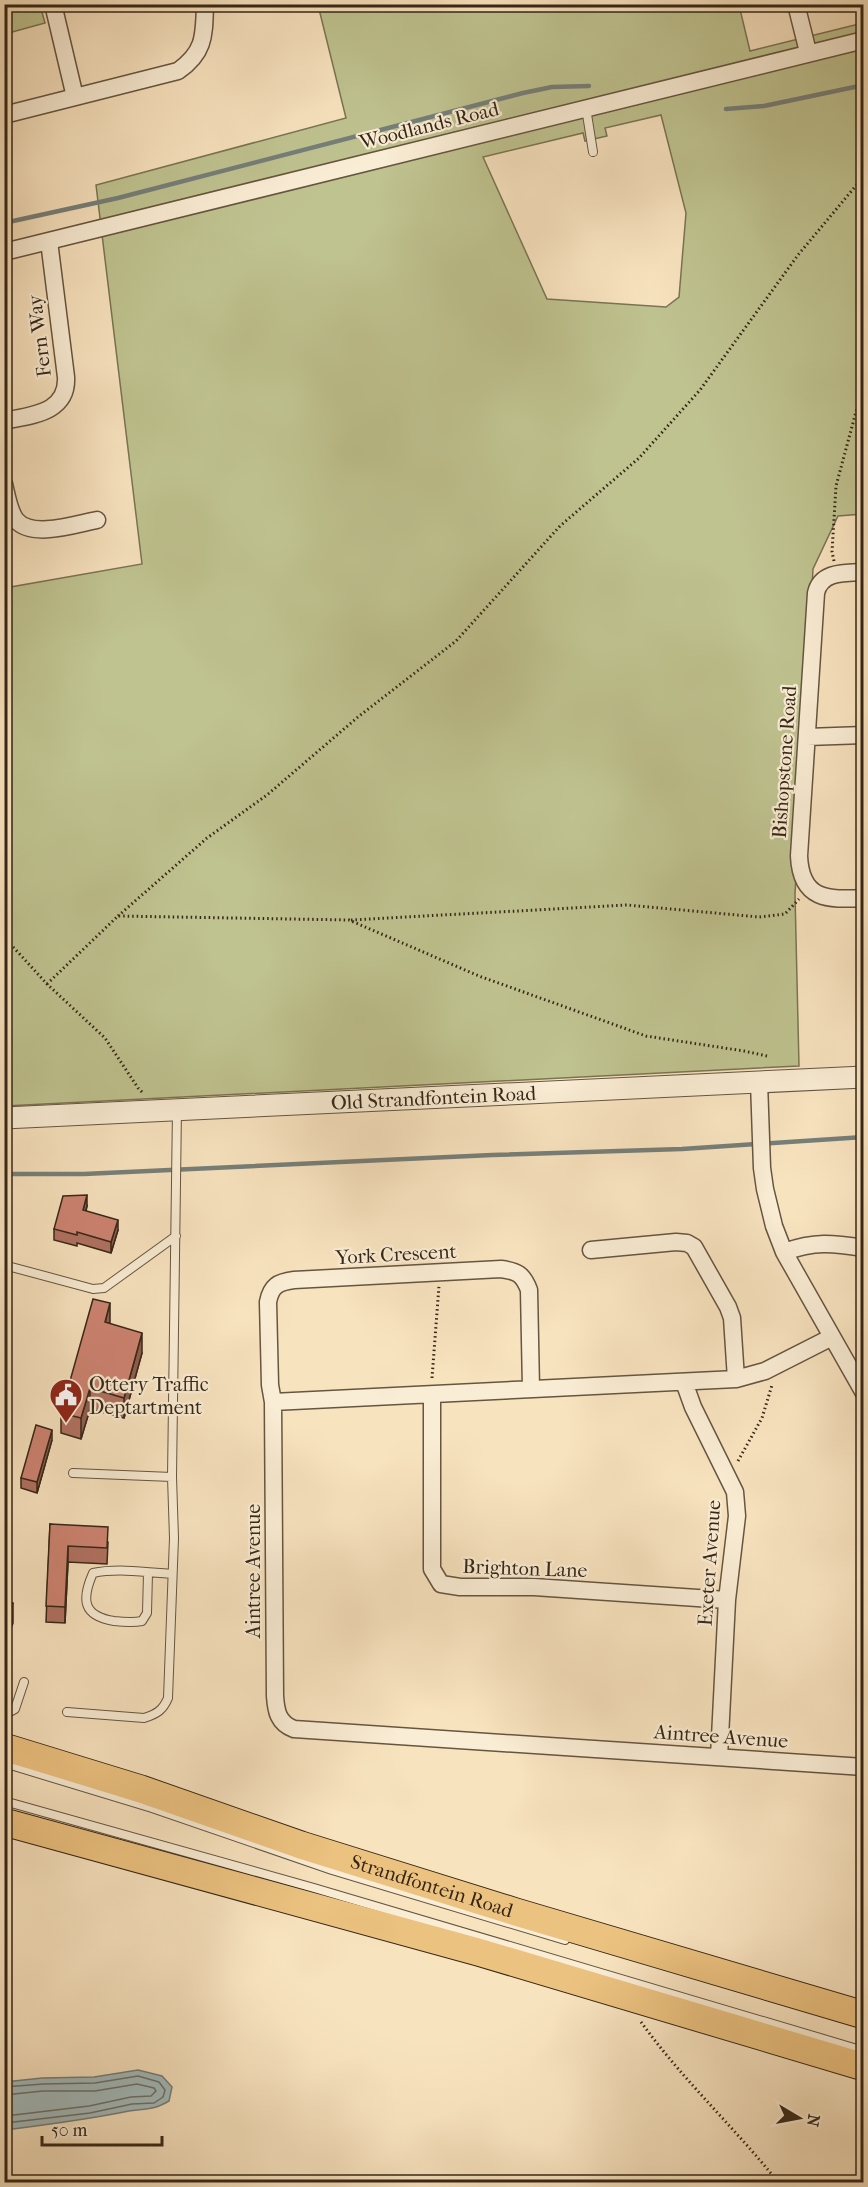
<svg xmlns="http://www.w3.org/2000/svg" width="868" height="2187" viewBox="0 0 868 2187" font-family="'IM FELL French Canon',serif">
<rect width="100%" height="100%" fill="#f8e3bf"/>
<filter id="stains"><feTurbulence type="fractalNoise" baseFrequency=".00333" numOctaves="4"/><feColorMatrix values="0 0 0 0 .2 0 0 0 0 .09 0 0 0 0 .02 0 0 0 .5 -.17"/></filter>
<radialGradient id="worn" r=".72"><stop offset=".6" stop-color="#630" stop-opacity="0"/><stop offset="1" stop-color="#630" stop-opacity=".3"/></radialGradient>
<path fill="#bfc390" stroke="#7a7453" stroke-width="1.5" fill-rule="evenodd" d="M5 4 40 5 45 23 5 34Z
M318 5H739L750 51 863 23V514L838 516 813 569 795 894 799 1066 5 1106V588L142 564 96 185 346 118ZM661 115 686 213 679 297 666 307 547 299 483 157 583 133 585 141 607 136 605 128Z"/>
<path fill="#a2bbbd" stroke="#767f7a" stroke-width="1.5" d="M138 2070 162 2076 172 2087 169 2101C152 2111 147 2108 129 2111 90 2119 52 2124 13 2129L5 2127V2082L42 2078 94 2077Z"/>
<g fill="none" stroke-linecap="round" stroke-linejoin="round">
<path stroke="#6c706a" stroke-width="1.5" d="M4 2087 43 2084 95 2083 138 2076 159 2082 165 2090 163 2097 154 2103 132 2104 90 2113 14 2122H4
M4 2095 43 2091H95L137 2084 154 2088 156 2091 151 2096 131 2097 89 2106 14 2115 4 2114"/>
<path stroke="#767f7a" stroke-width="4.5" d="M726 109 764 106 864 85
M4 223 118 198 523 93 552 87 589 86
M4 1174H84L492 1155 682 1149 864 1137"/>
<g stroke="#665540" stroke-width="10">
<path id="service" d="M586 108 593 152
M4 1265 93 1289 104 1288 176 1236
M73 1473 172 1477
M148 1573 147 1613 142 1621C133 1623 123 1622 114 1621 83 1616 81 1600 93 1573 117 1568 147 1572 172 1574
M67 1712 144 1718C157 1714 163 1710 168 1698L174 1538 172 1477 177 1109
M4 1715 15 1709 24 1682
M4 1763 152 1808 332 1870 565 1940
M4 1801 314 1888 864 2051"/>
</g>
<g stroke="#665540" stroke-width="19">
<path id="minor" d="M53 4 75 97
M796 4 808 52
M4 115 178 71C205 52 204 36 205 4
M4 252 864 40
M4 421C32 415 68 413 66 377L49 241
M4 484C7 496 9 511 16 520 32 539 76 524 97 520
M864 572C845 573 821 571 816 593L799 856C801 900 827 900 864 898
M807 737 864 735
M759 1082 762 1168 765 1189 774 1226 784 1252 864 1393
M591 1250 676 1242 687 1243 694 1247 728 1307 732 1318 736 1379
M784 1252C815 1241 832 1243 864 1248
M684 1382 693 1407 735 1492 737 1516 727 1600 719 1757
M531 1389 529 1290C523 1274 517 1271 501 1269L294 1280C278 1282 271 1286 268 1302L270 1385 273 1402 275 1696C276 1711 278 1723 294 1729L864 1767
M432 1395V1569L441 1584 460 1587H534L727 1600
M273 1402 736 1379 765 1371 832 1337"/>
</g>
<g stroke="#665540" stroke-width="23">
<g id="tertiary">
<path id="s1" d="M4 1118 864 1077"/>
</g>
</g>
<g stroke="#352616" stroke-width="29">
<g id="primary">
<path id="s2" d="M4 1747 141 1789 301 1845 516 1912 864 2015"/>
<path d="M4 1822 478 1952 864 2067"/>
</g>
</g>
<path stroke="#352616" stroke-width="3" stroke-dasharray="1.5 3" stroke-linecap="butt" d="M834 561 832 552 836 486 864 382
M118 916 207 838 267 795 358 717 456 641 560 526 639 458 700 390 798 255 864 176
M351 920 627 905 759 917 785 914 799 899
M4 937 47 984 105 1038 138 1088 144 1094
M47 984 118 916 349 920 479 976 646 1036 744 1051 767 1056
M432 1378 439 1286
M738 1461 762 1418 772 1385
M641 2022C682 2079 734 2127 778 2182"/>
<use href="#service" stroke="#faedd5" stroke-width="8"/>
<use href="#minor" stroke="#faedd5" stroke-width="16"/>
<use href="#tertiary" stroke="#faedd5" stroke-width="21"/>
<use href="#primary" stroke="#ecc280" stroke-width="27"/>
</g>
<path fill="#b17162" stroke="#352616" stroke-width="1.5" d="M87 1206 86 1211 118 1230 111 1253 77 1243V1246L54 1240V1229Z
M110 1324 142 1353 124 1418 90 1409 81 1439 61 1433V1413Z
M52 1440 37 1493 21 1488V1478Z
M50 1524 108 1542 107 1564 68 1562 65 1623 46 1622Z"/>
<path fill="#905c50" stroke="#352616" stroke-width="1.5" d="M87 1195V1206L83 1221V1210Z
M118 1220V1230L111 1253V1242Z
M110 1303V1324L105 1322Z
M142 1333V1353L124 1418V1398Z
M90 1388V1409L81 1439V1418Z
M52 1430V1440L37 1493V1482Z
M68 1546V1562L65 1623V1607Z
M13 1603V1623L4 1648V1627Z"/>
<path fill="#ce8372" stroke="#352616" stroke-width="1.5" d="M87 1195 83 1210 118 1220 111 1242 77 1232V1235L54 1229 63 1196Z
M93 1299 110 1303 105 1322 142 1333 124 1398 90 1388 81 1418 61 1413Z
M36 1425 52 1430 37 1482 21 1478Z
M50 1524 108 1527 107 1548 68 1546 65 1607 46 1606Z
M4 1600 13 1603 4 1627Z"/>
<defs>
<g id="civic-pin" transform="scale(1.725)"><path d="M0 17L-7.5 6A9.5 9.5 0 1 1 7.5 6Z" fill="#8f2418" stroke="#faedd5"/><path d="M-.6-6.5H3V-4.5H.6V-3L4-1V1h2V6H-6V1h2V-1L-.6-3ZM-1.2 2.5V6h2.4V2.5Z" fill="#fff"/></g>
</defs>
<g fill-rule="evenodd">
<use href="#civic-pin" x="66" y="1395"/>
</g>
<g text-anchor="middle" stroke-width="4.5" stroke-linejoin="round" paint-order="stroke">
<g font-size="20" fill="#352616" stroke="#faedd5">
<text transform="translate(429 125) rotate(-14)" y="7">Woodlands Road</text>
<text transform="translate(39 336) rotate(-97)" y="7">Fern Way</text>
<text transform="translate(784 762) rotate(-86)" y="7">Bishopstone Road</text>
<text dy="7" stroke="none"><textPath href="#s1" startOffset="430">Old Strandfontein Road</textPath></text>
<text transform="translate(396 1254) rotate(-3)" y="7">York Crescent</text>
<text transform="translate(709 1563) rotate(-86)" y="7">Exeter Avenue</text>
<text transform="translate(525 1568) rotate(2)" y="7">Brighton Lane</text>
<text transform="translate(253 1571) rotate(-90)" y="7">Aintree Avenue</text>
<text transform="translate(721 1736) rotate(4)" y="7">Aintree Avenue</text>
<text dy="7" stroke="none"><textPath href="#s2" startOffset="450">Strandfontein Road</textPath></text>
</g>
<g font-size="20" fill="#352616" stroke="#faedd5" text-anchor="start">
<text x="89" y="1391">Ottery Traffic<tspan x="89" dy="23">Deptartment</tspan></text>
</g>
</g>
<rect width="868" height="2187" fill="none" stroke="#f8e3bf" stroke-width="24"/>
<rect x="6" y="6" width="856" height="2175" fill="none" stroke="#352616" stroke-width="3"/>
<rect x="12" y="12" width="844" height="2163" fill="none" stroke="#352616" stroke-width="1.5"/>
<g transform="translate(799 2118) rotate(100)" stroke="#faedd5" stroke-width="4.5" paint-order="stroke">
<path d="M0-4.5L10 22L0 15L-10 22Z" fill="#352616"/>
<text y="-9" font-size="16" font-weight="bold" text-anchor="middle" fill="#352616">N</text>
</g>
<path d="M42 2136v9h120v-9" fill="none" stroke="#352616" stroke-width="3"/>
<text x="51" y="2136" font-size="18" fill="#352616" stroke="#faedd5" stroke-width="4.5" paint-order="stroke">50 m</text>
<rect width="100%" height="100%" filter="url(#stains)"/>
<rect width="100%" height="100%" fill="url(#worn)"/>
</svg>
